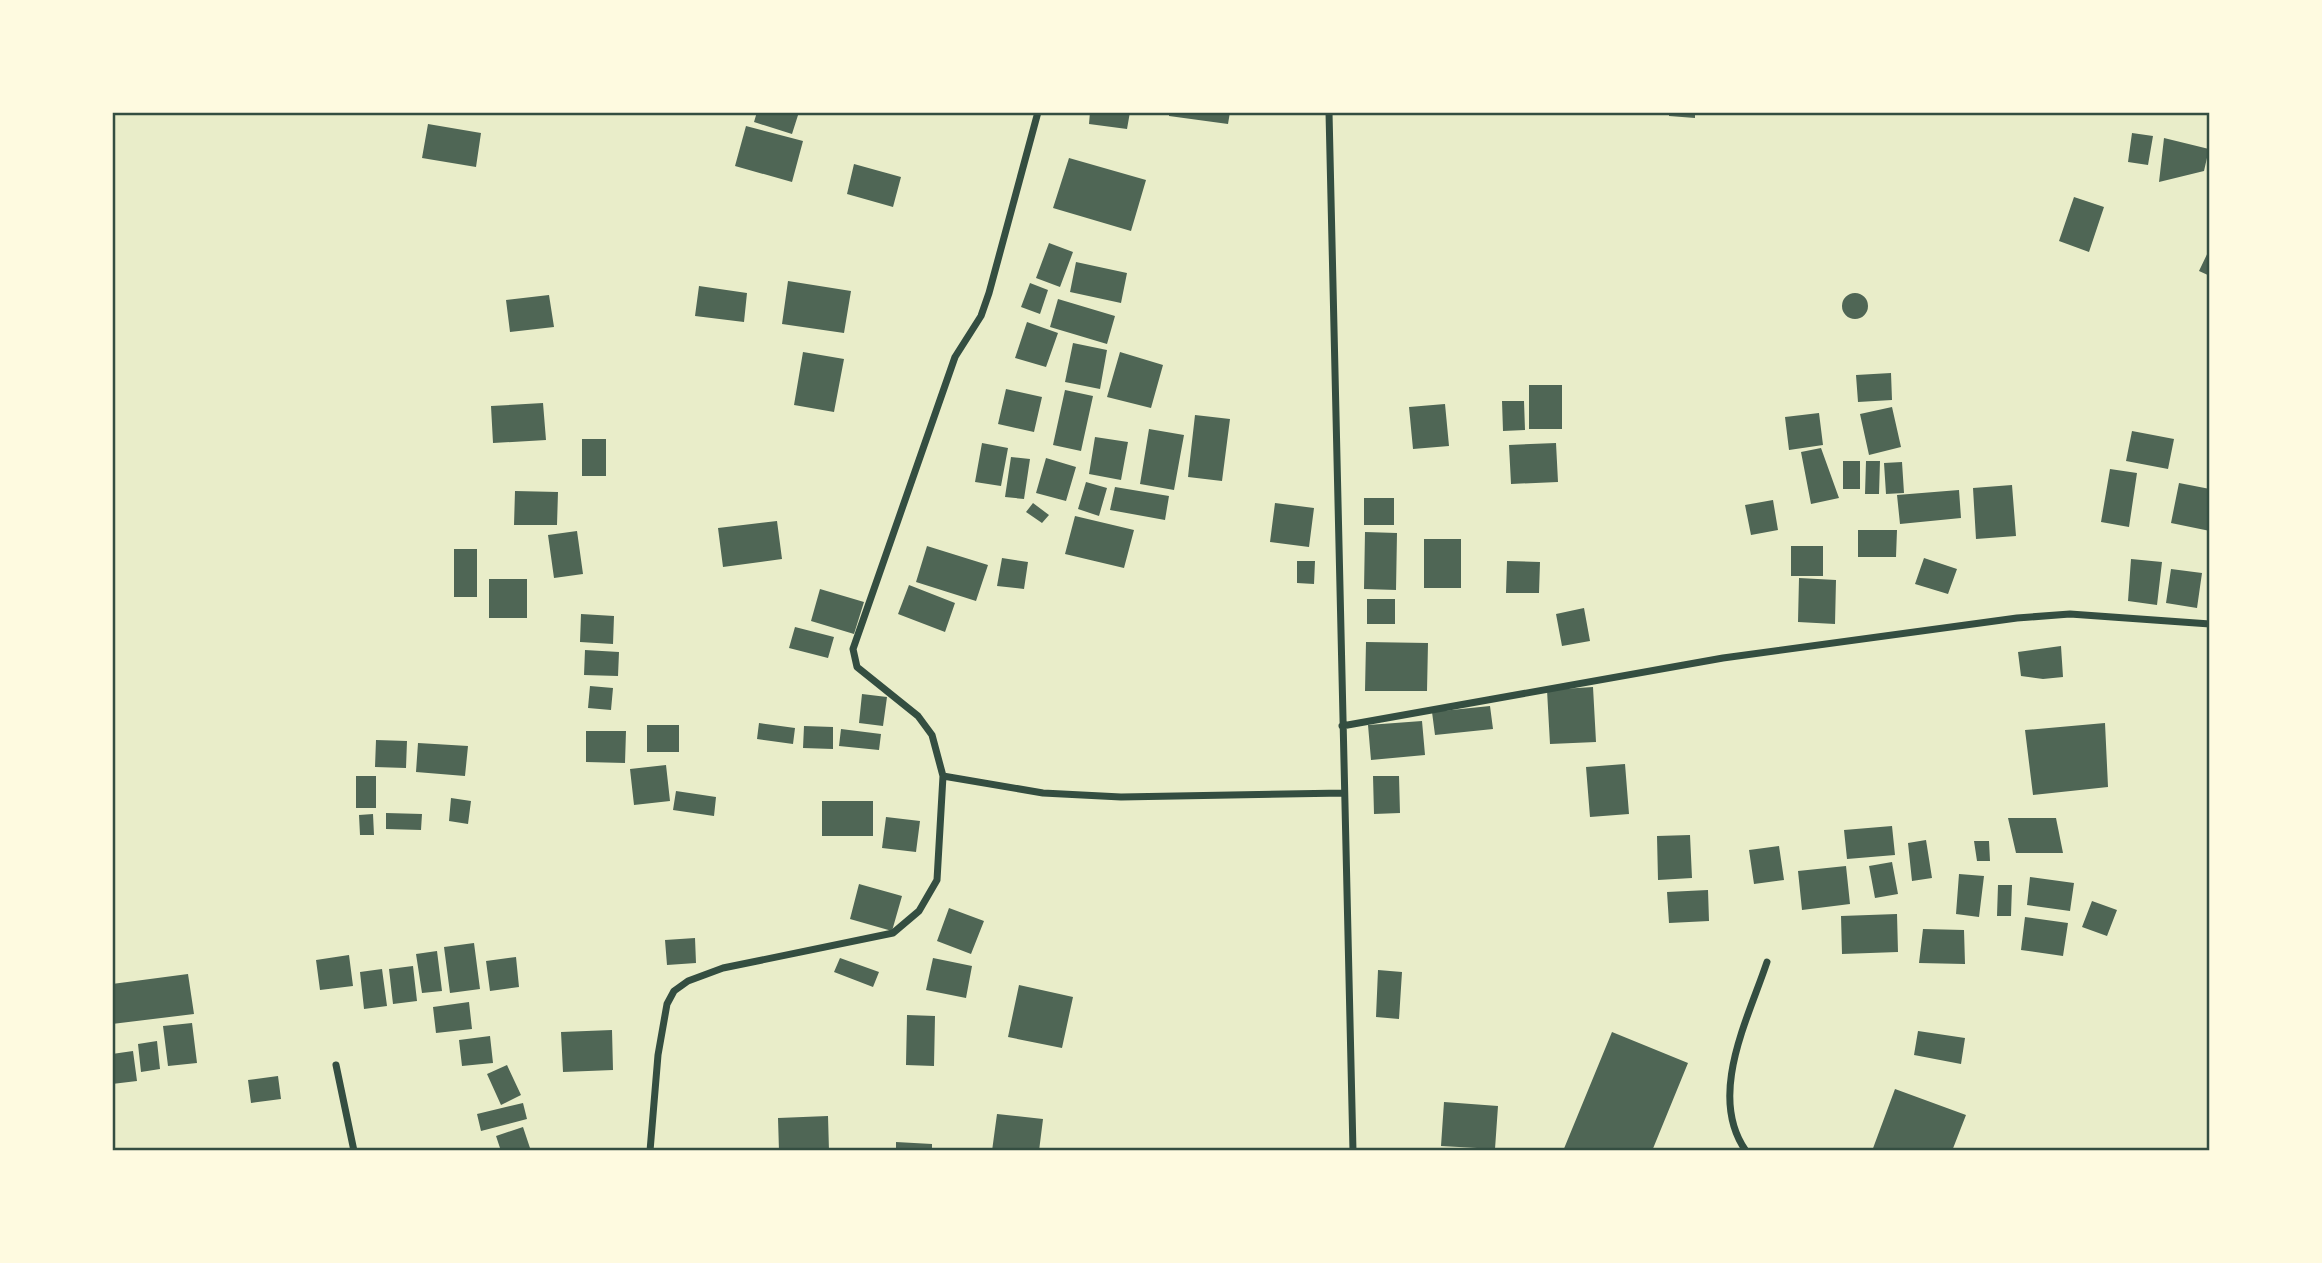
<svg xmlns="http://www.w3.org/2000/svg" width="2322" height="1263" viewBox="0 0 2322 1263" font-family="Karla,sans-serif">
<rect width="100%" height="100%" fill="#e9edc9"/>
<path fill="#4f6655" d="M757 112H799L792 134 754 122Z
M1090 112H1130L1127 129 1089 124Z
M1169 112H1230L1228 124 1169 116Z
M1669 112H1695V118L1669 116Z
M428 124 481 133 476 167 422 158Z
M746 126 803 141 792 182 735 166Z
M2132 133 2153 136 2148 165 2128 162Z
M2164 138 2209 149 2204 171 2159 182Z
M1069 158 1146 180 1131 231 1053 208Z
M854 164 901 177 893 207 847 194Z
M2074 197 2104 207 2089 252 2059 241Z
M1049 243 1073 252 1060 287 1036 278Z
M2210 248V276L2199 271Z
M1076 262 1127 273 1121 303 1070 292Z
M788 281 851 291 844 333 782 324Z
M1030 283 1048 290 1040 314 1021 307Z
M699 286 747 293 744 322 695 316Z
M1842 306a13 13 0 1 1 26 0a13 13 0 1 1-26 0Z
M549 295 554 327 510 332 506 300Z
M1058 299 1115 316 1107 344 1050 327Z
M1027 322 1058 333 1046 367 1015 358Z
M1073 343 1107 350 1100 389 1065 382Z
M803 352 844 359 834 412 794 405Z
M1120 352 1163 365 1151 408 1107 397Z
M1891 373 1892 400 1858 402 1856 375Z
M1529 385H1562V429H1529Z
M1006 389 1042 397 1034 432 998 424Z
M1065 390 1093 396 1081 451 1053 445Z
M1502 401H1524L1525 430 1503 431Z
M543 403 546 440 493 443 491 406Z
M1445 404 1449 446 1413 449 1409 407Z
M1892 407 1901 447 1869 455 1860 414Z
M1819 413 1823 445 1789 450 1785 417Z
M1195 415 1230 419 1222 481 1188 477Z
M1149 429 1184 435 1174 490 1140 484Z
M2132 431 2174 439 2168 469 2126 461Z
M1095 437 1128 442 1121 480 1089 474Z
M582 439H606V476H582Z
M982 443 1008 448 1001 486 975 482Z
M1556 443 1558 482 1511 484 1509 445Z
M1821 448 1839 498 1811 504 1801 452Z
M1011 457 1030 459 1024 499 1005 497Z
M1046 458 1076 467 1066 501 1036 493Z
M1843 461H1860V489H1843Z
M1866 461H1880L1879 494H1865Z
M1902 462 1904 493 1886 494 1884 463Z
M2110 469 2137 473 2129 527 2101 522Z
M1086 482 1107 488 1099 516 1078 509Z
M2179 483 2210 489V531L2171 523Z
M2012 485 2016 536 1976 539 1973 488Z
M1115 487 1169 496 1165 520 1110 510Z
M1959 490 1961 518 1900 524 1897 495Z
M515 491 558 492 557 525H514Z
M1364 498H1394V525H1364Z
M1773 500 1778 530 1751 535 1745 505Z
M1033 503 1049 515 1042 523 1026 512Z
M1275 503 1314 508 1309 547 1270 542Z
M1075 516 1134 530 1124 568 1065 554Z
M777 521 782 559 723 567 718 528Z
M1858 530H1897L1896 557H1858Z
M577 531 583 574 554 578 548 535Z
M1365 532 1397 533 1396 590 1364 589Z
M1424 539H1461V588H1424Z
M927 546 988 565 976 601 916 582Z
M1791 546H1823V576H1791Z
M454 549H477V597H454Z
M1002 558 1028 562 1024 589 997 586Z
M1924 558 1957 569 1948 594 1915 584Z
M2131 559 2162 562 2157 605 2128 601Z
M1297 561H1315L1314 584 1297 583Z
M1507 561 1540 562 1539 593H1506Z
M2171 569 2202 573 2197 608 2166 603Z
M1799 578 1836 580 1835 624 1798 622Z
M489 579H527V618H489Z
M909 585 955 603 945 632 898 614Z
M820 589 864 602 854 634 811 621Z
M1367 599H1395V624H1367Z
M1584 608 1590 641 1562 646 1556 614Z
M581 614 614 616 613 644 580 642Z
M795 627 834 637 828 658 789 648Z
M1366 642 1428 643 1427 691H1365Z
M2061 646 2063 677 2043 679 2021 676 2018 652Z
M585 650 619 652 618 676 584 675Z
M590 686 613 688 611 710 588 708Z
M1593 687 1596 742 1550 744 1547 690Z
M862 694 887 697 883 726 859 723Z
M1490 706 1493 729 1435 735 1432 712Z
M1422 721 1425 755 1371 760 1368 725Z
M759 723 795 728 793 744 757 739Z
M2105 723 2108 787 2033 795 2025 730Z
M647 725H679V752H647Z
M804 726 833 727V749L803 748Z
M841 729 881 734 879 750 839 746Z
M586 731H626L625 763 586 762Z
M376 740 407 741 406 768 375 767Z
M418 743 468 746 465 776 416 772Z
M1625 764 1629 814 1590 817 1586 767Z
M666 765 670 801 634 805 630 769Z
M356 776H376V808H356Z
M1373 776H1399L1400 813 1374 814Z
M676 791 716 797 714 816 673 810Z
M451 798 471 801 468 824 449 821Z
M822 801H873V836H822Z
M386 813 422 814 421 830 386 829Z
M373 814 374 835H360L359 815Z
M886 817 920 821 916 852 882 848Z
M2008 818H2056L2063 853H2016Z
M1892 826 1895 855 1847 859 1844 830Z
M1690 835 1692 878 1658 880 1657 836Z
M1926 840 1932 878 1912 881 1908 843Z
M1974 841H1989L1990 861H1977Z
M1779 846 1784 880 1754 884 1749 850Z
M1892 862 1898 894 1875 898 1869 866Z
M1846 866 1850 904 1802 910 1798 871Z
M1959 874 1984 876 1979 917 1956 914Z
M2030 877 2074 883 2070 911 2027 905Z
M859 884 902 896 892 931 850 919Z
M1998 885H2012L2011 916H1997Z
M1708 890 1709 921 1669 923 1667 892Z
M2092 901 2117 910 2107 936 2082 927Z
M949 908 984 921 971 954 937 941Z
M1897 914 1898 952 1842 954 1841 916Z
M2025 917 2068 923 2063 956 2021 950Z
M1923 929 1964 930 1965 964 1919 963Z
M695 938 696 963 667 965 665 940Z
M474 943 480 989 450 993 444 947Z
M437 951 442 991 422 993 416 954Z
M349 955 353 986 320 990 316 960Z
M516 957 519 987 490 991 486 961Z
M840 958 879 972 873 987 834 972Z
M933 958 972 966 966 998 926 990Z
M413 966 417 1001 393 1004 389 969Z
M382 969 387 1006 364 1009 360 972Z
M1378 970 1402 972 1399 1019 1376 1017Z
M188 974 194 1014 112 1024V984Z
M1019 985 1073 997 1062 1048 1008 1037Z
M469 1002 472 1029 436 1033 433 1007Z
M907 1015 935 1016 934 1066 906 1065Z
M192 1023 197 1063 168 1066 163 1026Z
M612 1030 613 1070 563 1072 561 1032Z
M1918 1031 1965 1038 1961 1064 1914 1055Z
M1612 1032 1688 1063 1652 1151H1563Z
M490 1036 493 1063 462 1066 459 1040Z
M157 1041 160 1069 141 1072 138 1044Z
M133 1051 137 1081 112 1084V1054Z
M507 1065 521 1095 501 1105 487 1074Z
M278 1076 281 1099 251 1103 248 1080Z
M1895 1089 1966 1115 1952 1151H1872Z
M1444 1102 1498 1106 1495 1149 1441 1146Z
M523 1103 527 1119 481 1131 477 1114Z
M997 1114 1043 1119 1039 1151H992Z
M828 1116 829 1151H779L778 1118Z
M523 1127 530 1148 501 1151 496 1136Z
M896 1142 932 1144V1151H896Z"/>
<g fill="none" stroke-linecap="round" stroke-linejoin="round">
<path stroke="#344e41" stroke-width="7" d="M1329 112 1353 1151
M1342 726 1723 658 2017 618 2070 614 2210 624
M943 776 1043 793 1121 797 1344 793
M336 1065 354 1151
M650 1151 658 1055 667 1004 674 991 688 981 723 968 893 933 919 911 937 880 943 776 932 735 918 716 857 667 853 649 955 357 981 316 989 293 1038 112
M1746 1151C1707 1096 1748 1019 1767 962"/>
</g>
<rect width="2322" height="1263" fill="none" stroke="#fefae0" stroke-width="228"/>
<rect x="114" y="114" width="2094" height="1035" fill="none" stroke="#344e41" stroke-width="2.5"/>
</svg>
